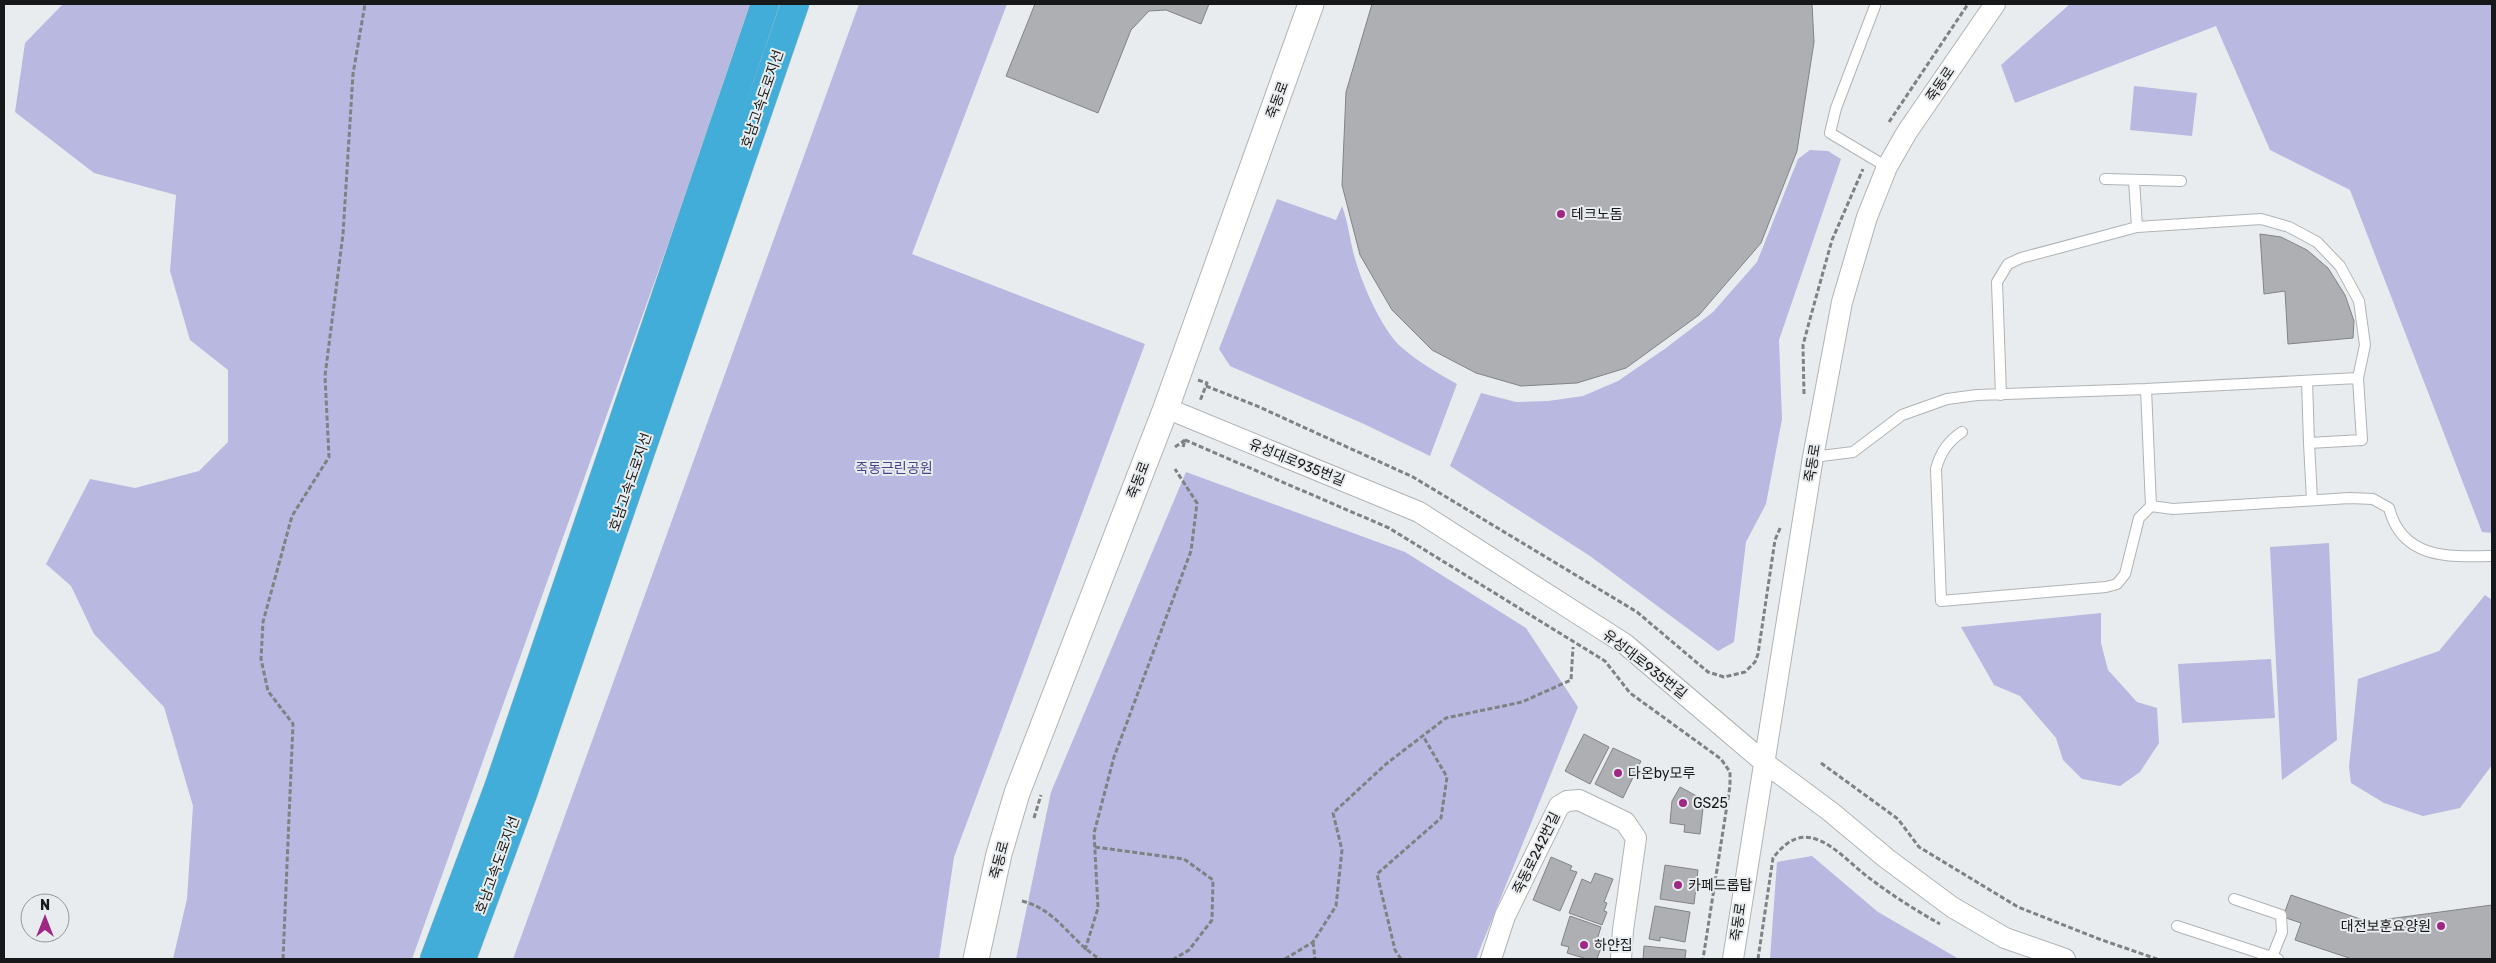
<svg xmlns="http://www.w3.org/2000/svg" width="2496" height="963" viewBox="0 0 2496 963" font-family="Rubik,'Noto Sans KR',sans-serif">
<rect width="100%" height="100%" fill="#e9ecee"/>
<path fill="#b8b8e0" d="M63 4H754L412 959H173L187 899 193 806 164 707 94 634 71 586 46 564 90 479 135 488 199 471 228 442V370L190 340 170 271 176 195 94 173 15 112 25 43Z
M859 4H1007L912 254 1145 344 954 857 939 959H513Z
M2070 4H2492V533L2482 532 2350 190 2270 150 2216 26 2015 103 2001 65Z
M2134 86 2197 93 2192 136 2130 130Z
M1810 150 1828 151 1841 159 1779 340 1782 419 1766 504 1746 542 1734 642 1718 651 1590 556 1450 466 1481 393 1516 402 1548 401 1583 396 1618 381 1666 348 1713 312 1757 262 1798 159Z
M1277 199 1336 220 1342 206C1349 225 1350 243 1356 262 1363 286 1382 329 1400 346 1417 361 1437 373 1457 384L1430 456 1364 424 1230 366 1219 349Z
M1186 472 1405 552 1526 628 1578 707 1476 959H1016L1051 792Z
M2329 543 2337 740 2282 780 2270 547Z
M2485 595 2492 600V765L2460 808 2423 816 2384 803 2351 783 2349 767 2358 679 2439 651Z
M2101 613V643L2108 670 2137 702 2157 708 2159 743 2140 772 2120 786 2082 779 2063 760 2056 738 2020 696 1994 685 1961 627Z
M2271 659 2275 718 2182 723 2178 664Z
M1812 856 1878 912 1959 959H1770L1777 862Z"/>
<path fill="#adafb2" stroke="#828386" d="M1035 4H1209L1201 24 1166 10 1149 11 1131 30 1098 113 1006 76Z
M1372 4H1812L1814 42 1797 151 1761 243 1699 315 1626 368 1577 383 1521 386 1476 373 1432 350 1392 310 1360 255 1342 185 1346 92Z
M2260 234 2281 237 2307 250 2328 268 2345 295 2354 321 2353 338 2288 344 2285 291 2264 294Z
M1584 734 1609 747 1590 784 1565 771Z
M1613 748 1641 761 1623 798 1595 784Z
M1680 787 1704 800 1700 834 1684 832 1685 825 1670 823 1672 801Z
M1551 857 1572 866 1570 870 1577 872 1560 911 1533 900Z
M1665 865 1698 870 1694 904 1660 899Z
M1595 873 1613 879 1604 902 1607 903 1604 911 1607 912 1602 925 1569 913 1582 879 1591 883Z
M2291 895 2389 929 2388 919 2492 905V959H2352L2295 940 2301 923 2283 917Z
M1655 906 1690 912 1685 942 1660 937V941L1649 939Z
M1570 916 1601 927 1596 943 1602 945 1597 959H1587L1567 953 1569 947 1561 945Z
M1644 946 1686 950 1685 959H1643Z"/>
<g fill="none" stroke-linecap="round" stroke-linejoin="round">
<g stroke="#b0b3b5" stroke-width="12">
<path id="service" d="M1875 6 1836 108 1830 133 1887 167
M2105 179 2181 181
M2134 180 2137 227
M2307 381 2309 443
M2146 389 2358 378
M2001 395 1997 282 2008 264 2021 258 2137 227 2261 219 2289 227 2317 242 2340 266 2359 301 2365 345 2358 378 2362 440 2309 443 2312 500
M1813 457 1853 452 1902 415 1947 399 1977 395 2146 389 2151 506 2139 518 2125 574 2117 584 2106 587 1941 601 1936 469C1940 453 1948 441 1962 432
M2151 506 2173 509 2350 498 2373 499 2389 508C2402 559 2448 557 2492 556
M2234 899 2281 915 2282 932 2272 957
M2177 926 2278 959"/>
</g>
<g stroke="#b0b3b5" stroke-width="22">
<path id="minor" d="M1166 408 1419 512 1625 644 1765 763 1831 812 1886 858 1952 907 2005 938 2065 959
M1491 959 1505 916 1559 806 1567 801 1579 800 1625 822 1636 838 1623 930 1621 959
M1733 959 1813 457 1842 302 1867 217 1887 167 1907 132 1995 4"/>
</g>
<g stroke="#b0b3b5" stroke-width="27">
<path id="tertiary" d="M976 959 999 854 1017 793 1166 408 1311 4"/>
</g>
<g stroke="#c7c8c8" stroke-width="29">
<path id="motorway" d="M434 959 498 788 765 4
M462 959 523 794 795 4"/>
</g>
<path stroke="#7f8183" stroke-width="3" stroke-dasharray="5 2.5" stroke-linecap="butt" d="M1889 122 1968 4
M1198 380 1207 383 1200 401
M1206 386 1257 406 1413 477 1637 612 1708 672 1724 677 1745 672 1755 662 1758 654 1775 540 1781 526
M1804 394 1803 345 1810 319 1832 240 1863 169
M1185 440 1389 528 1605 661 1630 693 1721 759 1730 772V786L1703 959
M1175 447 1185 440
M1183 447 1185 440
M1821 763 1898 819 1919 847 2018 907 2099 939 2157 959
M1034 818 1041 795
M1095 847 1184 859 1213 880 1212 920 1189 950 1174 959
M1022 901C1058 910 1070 941 1100 959
M1313 942 1315 959
M1085 950 1098 908 1094 833 1114 757 1191 551 1197 503 1175 469
M283 959 293 724 268 691 261 659 263 622 292 516 329 457 325 376 343 234 353 74 365 4
M1285 959 1313 942 1336 906 1342 850 1333 813 1386 764 1446 718 1522 702 1571 680 1573 647
M1401 959 1395 950 1377 874 1441 818 1447 777 1423 736
M1758 959 1773 858C1782 846 1795 834 1812 838 1834 843 1853 867 1872 880 1893 896 1917 911 1940 924"/>
<use href="#service" stroke="#fff" stroke-width="10"/>
<use href="#minor" stroke="#fff" stroke-width="20"/>
<use href="#tertiary" stroke="#fff" stroke-width="25"/>
<use href="#motorway" stroke="#43add9" stroke-width="28"/>
</g>
<g fill="#9e2984" stroke="#e9ecee" stroke-width="2">
<circle cx="1561" cy="214" r="5"/>
<circle cx="1618" cy="773" r="5"/>
<circle cx="1683" cy="803" r="5"/>
<circle cx="1678" cy="885" r="5"/>
<circle cx="2441" cy="926" r="5"/>
<circle cx="1584" cy="945" r="5"/>
</g>
<g text-anchor="middle" stroke-width="4" stroke-linejoin="round" paint-order="stroke">
<g font-size="14" fill="#171819" stroke="#e9ecee">
<text transform="translate(1940 84) rotate(-56)" y="5">죽동로</text>
<text transform="translate(762 99) rotate(-71)" y="5">호남고속도로지선</text>
<text transform="translate(1277 100) rotate(-70)" y="5">죽동로</text>
<text transform="translate(1297 462) rotate(22)" y="5">유성대로935번길</text>
<text transform="translate(1812 463) rotate(-81)" y="5">죽동로</text>
<text transform="translate(1138 480) rotate(-69)" y="5">죽동로</text>
<text transform="translate(630 482) rotate(-71)" y="5">호남고속도로지선</text>
<text transform="translate(1645 664) rotate(38)" y="5">유성대로935번길</text>
<text transform="translate(1536 853) rotate(-64)" y="5">죽동로242번길</text>
<text transform="translate(999 860) rotate(-76)" y="5">죽동로</text>
<text transform="translate(497 865) rotate(-70)" y="5">호남고속도로지선</text>
<text transform="translate(1738 922) rotate(-82)" y="5">죽동로</text>
</g>
<g font-size="14" fill="#171819" stroke="#e9ecee" text-anchor="start">
<text x="1571" y="219">테크노돔</text>
<text x="1628" y="778">다온by모루</text>
<text x="1693" y="808">GS25</text>
<text x="1688" y="890">카페드롭탑</text>
<text x="2431" y="931" text-anchor="end">대전보훈요양원</text>
<text x="1594" y="950">하얀집</text>
</g>
<g font-size="14" fill="#494489" stroke="#e9ecee">
<text x="894" y="473">죽동근린공원</text>
</g>
</g>
<rect width="2496" height="963" fill="none" stroke="#171819" stroke-width="10"/>
<g transform="translate(45 918)"><circle r="24" fill="#e9ecee" stroke="#959799"/>
<path d="M0-4L9 19L0 12L-9 19Z" fill="#9e2984"/>
<text y="-8" font-size="14" font-weight="bold" text-anchor="middle" fill="#171819">N</text>
</g>
</svg>
